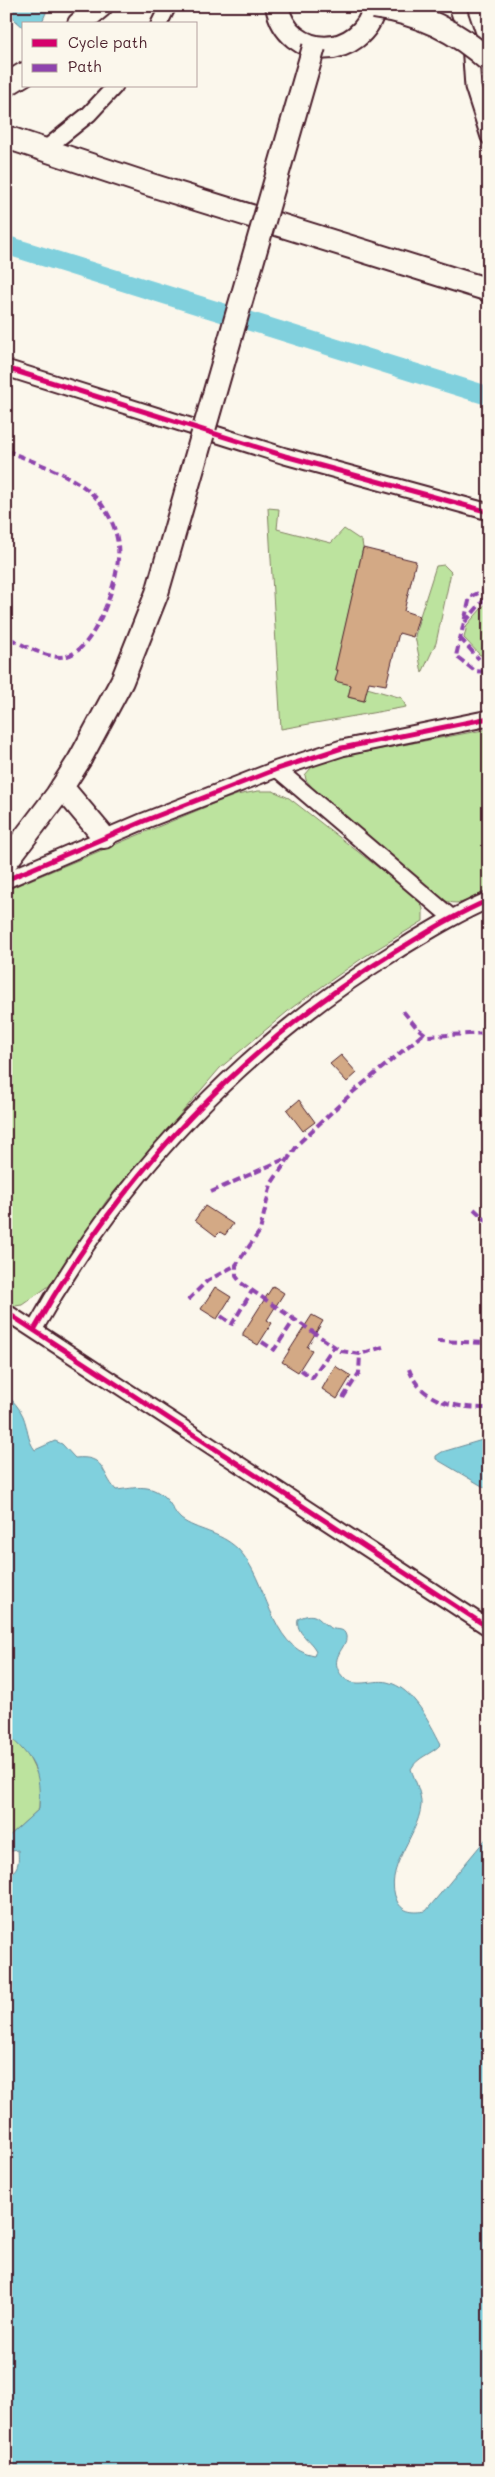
<svg xmlns="http://www.w3.org/2000/svg" width="495" height="2477" viewBox="0 0 495 2477" font-family="Mali,sans-serif">
<rect width="100%" height="100%" fill="#fbf7ec"/>
<filter id="ink" filterUnits="userSpaceOnUse"><feTurbulence type="fractalNoise" baseFrequency=".02" numOctaves="2"/><feDisplacementMap in="SourceGraphic" scale="10" xChannelSelector="R" yChannelSelector="G"/><feConvolveMatrix kernelMatrix="1 2 1 2 8 2 1 2 1" color-interpolation-filters="sRGB"/></filter>
<g filter="url(#ink)">
<path fill="#bce39e" stroke="#838164" d="M268 508 279 509 277 529 331 543 344 529 362 541 363 548 336 669 351 685 348 697 364 701 367 688 402 698 406 707 281 729Z
M444 565 451 572 436 643 422 673 415 636 420 616 436 566Z
M489 600V655H480L464 638 467 625Z
M489 729V891C466 901 458 910 434 895L326 804 306 780 305 775 311 768 321 762 348 755Z
M258 791H273L289 798 420 900 423 909V921L364 957 293 1007 220 1068 107 1200 49 1286 22 1305 15 1306 6 1302V890L220 801 237 795Z
M6 1733 26 1751 40 1780 39 1809 6 1839Z"/>
<path fill="#80d0dd" stroke="#6a8996" d="M6 6H49L41 24H24V28L15 20Z
M6 1394C13 1401 19 1407 23 1416 28 1428 27 1440 35 1450L55 1441 62 1444 75 1458C106 1455 100 1472 116 1490 137 1488 152 1482 168 1501 173 1507 175 1514 181 1519 197 1531 219 1531 238 1549 268 1579 269 1648 314 1656L316 1651C311 1640 295 1633 298 1619 318 1609 318 1622 331 1628 337 1631 344 1627 346 1636 348 1648 326 1658 343 1677 354 1689 373 1679 387 1682 414 1688 429 1722 441 1744 431 1755 418 1756 411 1769 415 1781 422 1794 421 1806 418 1837 382 1869 397 1901 403 1913 414 1913 426 1911L489 1835V2471H6V1876C19 1870 19 1863 18 1850L6 1852V1839L39 1809C41 1770 35 1760 6 1733Z
M489 1438V1490L436 1459V1456L442 1452Z"/>
<g fill="none" stroke-linecap="round" stroke-linejoin="round">
<path stroke="#80d0dd" stroke-width="19" d="M6 245 489 396"/>
</g>
<path fill="#d3a985" stroke="#4a1f2b" d="M363 548 416 561 404 611 419 616 413 637 399 633 386 685 369 682 364 701 348 697 351 685 335 681 338 670H335Z
M341 1055 357 1073 347 1082 330 1064Z
M299 1100 315 1122 303 1131 287 1110Z
M205 1206 233 1224 225 1235 220 1232 216 1236 195 1220Z
M273 1286 284 1293 267 1320 272 1323 258 1345 243 1336V1333Z
M215 1287 231 1297 217 1319 201 1309Z
M312 1315 323 1321 307 1347 312 1350 298 1372 282 1362Z
M335 1366 351 1376 337 1399 322 1389Z"/>
<g fill="none" stroke-linecap="round" stroke-linejoin="round">
<g stroke="#4a1f2b" stroke-width="19">
<path id="minor" d="M457 6 470 44 473 87 489 137
M159 24 168 6
M44 150 89 114 115 86
M6 368 285 456 489 512
M277 769 452 918
M6 880 144 821 277 769 342 748 489 718
M6 1312 489 1628
M34 1330C120 1175 245 1044 396 951 426 933 456 914 489 900"/>
</g>
<g stroke="#4a1f2b" stroke-width="26">
<path id="secondary" d="M277 6C288 62 362 61 375 6
M79 24 101 6
M6 85 24 74
M6 137 151 185 489 290
M62 787 104 837
M6 862 57 795 80 759"/>
</g>
<use href="#minor" stroke="#fbf7ec" stroke-width="15"/>
<use href="#secondary" stroke="#fbf7ec" stroke-width="22"/>
<g stroke="#4a1f2b" stroke-width="26" stroke-linecap="butt">
<path id="secondary-bridge" d="M374 7C419 13 456 30 489 61
M80 759 122 681 157 593 314 47"/>
</g>
<use href="#secondary-bridge" stroke="#fbf7ec" stroke-width="22"/>
<path stroke="#8e44ad" stroke-width="4" stroke-dasharray="8 4" stroke-linecap="butt" d="M6 450C38 465 80 475 102 505 113 520 120 539 118 558 117 584 95 649 67 656 49 661 23 644 6 637
M489 588 470 597 456 656 475 671 489 672
M465 622 489 594
M460 638 479 659
M403 1011 417 1028 428 1036 489 1033
M211 1192 289 1157
M474 1209 489 1223
M188 1300 207 1281 236 1265
M221 1316 232 1324 252 1291
M437 1341 484 1343
M262 1342 274 1350 294 1320
M383 1347 360 1354 341 1351 241 1283 236 1276V1265L260 1231 271 1184 299 1143 353 1092 423 1034
M409 1369C421 1403 457 1408 489 1408
M301 1370 312 1378 334 1346
M343 1398 359 1373 360 1354"/>
<g stroke="#fbf7ec" stroke-width="8">
<path id="cycleway" d="M6 368 285 456 489 512
M6 880 144 821 277 769 342 748 489 718
M6 1312 489 1628
M34 1330C120 1175 245 1044 396 951 426 933 456 914 489 900"/>
</g>
<use href="#cycleway" stroke="#d6006c" stroke-width="5"/>
</g>
</g>
<rect width="495" height="2477" fill="none" stroke="#fbf7ec" stroke-width="25"/>
<rect x="12" y="12" width="470" height="2452" fill="none" stroke="#4a1f2b" stroke-width="2" filter="url(#ink)"/>
<rect x="22" y="22" width="175" height="65" fill="#fbf7ec" stroke="#b4a19f"/>
<rect x="32" y="39" width="25" height="8" fill="#d6006c" stroke="#b4a19f"/>
<text x="68" y="48" font-size="15" fill="#4a1f2b">Cycle path</text>
<rect x="32" y="64" width="25" height="8" fill="#8e44ad" stroke="#b4a19f"/>
<text x="68" y="72" font-size="15" fill="#4a1f2b">Path</text>
</svg>
